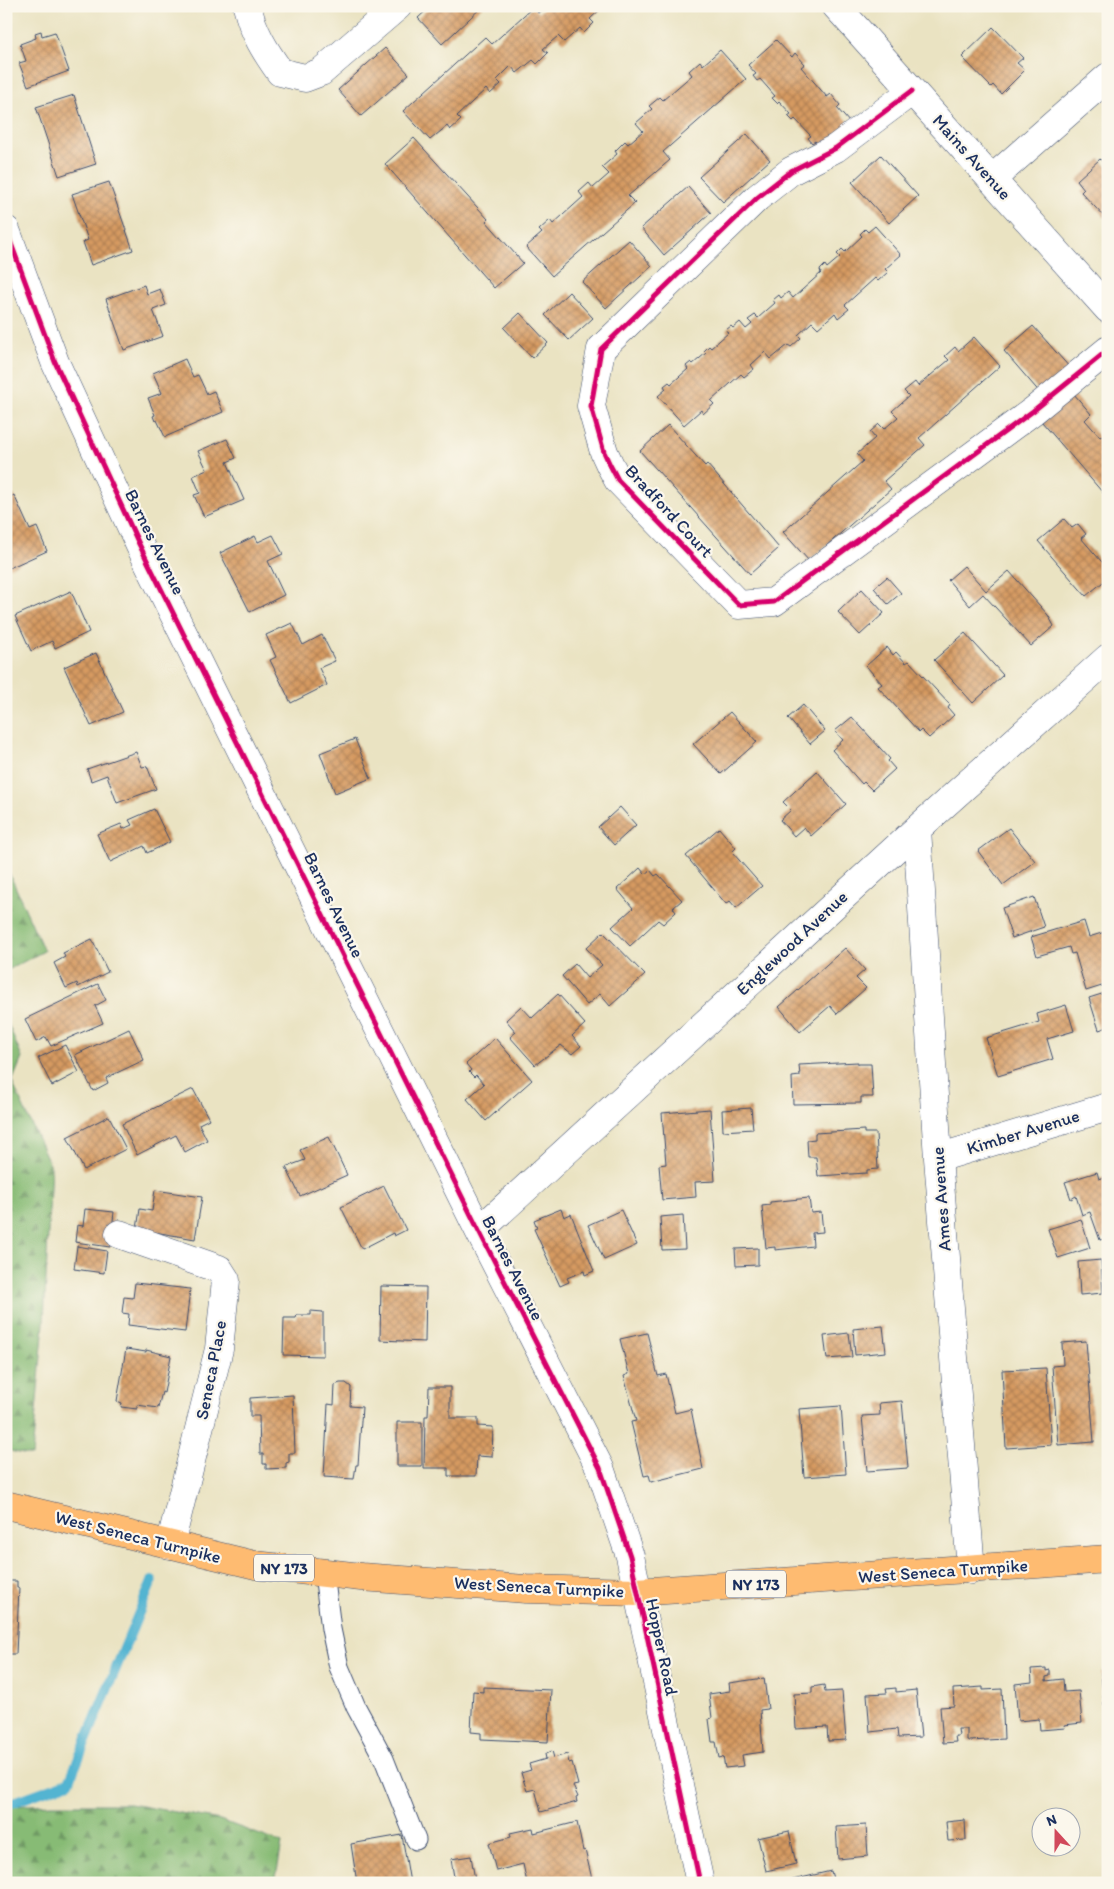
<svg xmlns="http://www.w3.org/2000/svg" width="1114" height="1889" viewBox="0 0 1114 1889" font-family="Itim,sans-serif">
<defs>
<pattern id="forest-firs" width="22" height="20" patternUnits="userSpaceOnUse" patternTransform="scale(1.25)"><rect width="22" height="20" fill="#87bb75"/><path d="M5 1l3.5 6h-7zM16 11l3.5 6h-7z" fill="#6e9863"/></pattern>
<pattern id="building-cross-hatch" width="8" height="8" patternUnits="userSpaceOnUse" patternTransform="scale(1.25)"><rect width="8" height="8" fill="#d69a60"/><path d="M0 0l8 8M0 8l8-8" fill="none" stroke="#ad7e52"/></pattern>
</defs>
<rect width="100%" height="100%" fill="#fbf7ec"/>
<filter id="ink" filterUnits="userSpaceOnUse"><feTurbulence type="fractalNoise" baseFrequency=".02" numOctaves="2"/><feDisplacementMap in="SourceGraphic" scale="10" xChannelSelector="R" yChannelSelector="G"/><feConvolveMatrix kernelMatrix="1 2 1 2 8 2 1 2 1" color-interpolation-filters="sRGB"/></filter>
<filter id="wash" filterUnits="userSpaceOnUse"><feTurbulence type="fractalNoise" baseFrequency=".0096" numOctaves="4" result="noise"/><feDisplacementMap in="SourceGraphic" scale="20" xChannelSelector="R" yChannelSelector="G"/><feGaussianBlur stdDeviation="1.12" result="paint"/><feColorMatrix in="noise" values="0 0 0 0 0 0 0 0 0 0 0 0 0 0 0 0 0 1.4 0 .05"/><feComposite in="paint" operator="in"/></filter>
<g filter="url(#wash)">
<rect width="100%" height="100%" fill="#eae3c2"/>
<path fill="url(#forest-firs)" stroke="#51756a" d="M6 866 44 951 6 971Z
M6 1019 22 1058 12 1082 51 1167 44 1323 32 1456 6 1450Z
M52 1804H130L220 1820 282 1843 275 1883H6V1806Z"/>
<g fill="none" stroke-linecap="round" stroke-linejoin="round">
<path stroke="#52b4d1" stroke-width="10" d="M6 1805 69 1782 152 1581"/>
</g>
<g id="blocks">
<path fill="url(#building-cross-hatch)" d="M431 6H483L442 44 418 18Z
M546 6H604L590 19 594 23 584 33 580 28 564 42 558 36 543 49 548 53 537 64 533 60 517 73 511 66 497 80 501 84 490 94 486 89 457 116 461 120 450 130 447 126 430 140 403 111 485 37 492 44 533 7 538 13Z
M993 27 1023 58 1017 63 1025 70 1001 94 993 85 991 87 962 57Z
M41 31 42 36 55 32 69 71 28 86 19 63 26 61 20 44 36 38 35 33Z
M776 40 792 57 795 53 805 64 801 67 827 97 831 94 840 105 837 108 850 123 822 148 815 141 812 143 808 138 811 136 795 119 793 121 788 116 791 114 779 101 777 103 772 98 775 96 760 79 757 81 753 76 756 74 748 65Z
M385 48 409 74 361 116 338 90Z
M720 50 746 79 663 152 670 160 628 196 635 203 552 276 526 247 542 233 539 230 550 220 553 224 583 197 579 192 589 183 593 188 609 174 602 167 617 154 615 151 625 141 628 144 643 131 636 123 652 109 649 106 660 97 663 100 692 75 689 71 700 61 703 65Z
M74 95 96 164 59 176 36 107Z
M747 134 770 160 723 202 699 177Z
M414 138 488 219 486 221 523 263 494 288 385 164Z
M881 155 918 196 889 223 852 182Z
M1100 159 1108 167V221L1081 192 1084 189 1077 180Z
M109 182 133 250 91 265 83 242 88 240 72 194Z
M688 187 711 213 664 255 641 228Z
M875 226 901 255 885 269 888 272 878 281 875 278 845 305 849 309 838 318 835 313 818 328 812 322 798 335 801 338 791 347 788 345 771 359 765 352 751 365 754 369 744 377 741 374 711 401 714 404 703 414 701 410 684 425 658 396 666 389 664 386 669 382 671 384 688 369 686 366 691 362 693 364 706 353 704 351 709 346 711 348 728 333 726 330 731 326 733 328 740 322 746 329 752 324 748 320 755 315 758 318 775 303 773 300 779 295 781 298 788 292 793 298 821 273 820 270 825 265 827 268 840 257 837 254 842 249 845 252 862 236 860 234 865 229 868 232Z
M629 240 652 266 606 308 582 282Z
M144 285 147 294 160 289 166 305 153 310 163 336 124 350 106 299Z
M569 292 593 318 569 340 545 315Z
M520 313 548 343 532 358 504 328Z
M1033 326 1071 369 1042 395 1004 351Z
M974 337 1000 366 919 438 925 445 884 481 891 489 809 561 783 532 863 461 857 454 875 438 870 432 879 424 884 429 898 417 892 411 909 396 904 391 915 382 918 386 949 360 945 356 955 347 958 351Z
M185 359 193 377 198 375 207 394 214 391 223 412 165 437 157 420 155 421 153 416 155 415 148 398 162 393 153 373Z
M1074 394 1091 414 1085 420 1100 437 1108 433V489L1103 493 1042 422Z
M668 425 705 466 707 464 779 548 750 574 640 451Z
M227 439 236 458 227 462 244 500 204 517 194 495 200 493 193 476 207 470 198 451Z
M14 495 30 530 37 527 47 551 7 569 6 499Z
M1064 519 1072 528 1078 524 1086 534 1081 538 1108 569V578L1086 596 1038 541Z
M273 535 283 554 268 561 284 595 250 612 220 553 255 536 258 542Z
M964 566 986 591 1009 571 1048 615 1054 626 1031 646 983 594 970 606 948 580Z
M887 577 901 593 888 604 874 588Z
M862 589 884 613 860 635 838 612Z
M71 591 89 632 55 648 52 641 31 651 15 616Z
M292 623 303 645 322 635 335 661 319 668 327 685 291 703 270 660 276 657 266 635Z
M965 633 1003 675 973 703 934 660Z
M887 647 893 655 896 652 906 663 909 661 950 705 948 708 954 715 929 738 921 730 919 732 878 687 882 684 866 666Z
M96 653 123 712 91 726 64 667Z
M803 705 825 731 810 744 788 718Z
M730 712 757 742 721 774 693 744Z
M852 717 890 759 888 761 895 769 872 790 864 782 862 784 832 750 843 740 835 731Z
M355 739 371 778 335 793 320 753Z
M136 752 142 767 147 766 156 789 117 803 107 775 91 781 87 769Z
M817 771 846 804 811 836 804 827 794 836 780 820 791 810 783 802Z
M620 807 636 825 614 845 598 827Z
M154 809 170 842 147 853 144 846 110 862 97 834 121 824 123 829 132 825 129 820Z
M719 828 736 848 732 852 762 886 736 908 730 901 726 904 686 856Z
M1009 828 1035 861 1003 885 978 851Z
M640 868 645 874 650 870 655 876 658 874 682 900 673 908 676 912 663 924 658 920 630 946 612 927 633 908 617 889Z
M1034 897 1044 927 1012 938 1002 908Z
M1084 921 1089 937 1108 931V984L1086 991 1075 953 1071 954 1069 947 1037 956 1031 937Z
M603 932 645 975 610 1006 600 994 587 1005 562 976 575 964 587 978 602 965 586 948Z
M92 939 108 972 78 987 77 983 66 988 54 963 65 957 63 953Z
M845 948 865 970 856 978 866 988 837 1014 830 1006 800 1032 779 1007Z
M98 984 106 1000 95 1006 103 1023 51 1046 46 1037 36 1042 25 1019Z
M1108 992V1027L1099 1030 1089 998Z
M558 994 585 1024 572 1036 581 1046 572 1054 561 1045 535 1065 510 1037 516 1032 506 1020 521 1006 532 1018Z
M1066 1005 1074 1031 1047 1039 1053 1059 998 1076 986 1038 1039 1022 1037 1014Z
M129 1029 144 1060 106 1078 108 1083 93 1091 75 1055Z
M495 1038 532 1080 486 1121 467 1099 484 1084 476 1075 474 1077 469 1072 471 1070 466 1064Z
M65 1045 79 1072 52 1086 38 1058Z
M858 1062V1064H871L873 1097H861V1103L793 1104 792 1077 800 1076 799 1065Z
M193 1089 209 1119 199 1124 207 1140 185 1152 176 1135 137 1155 122 1124Z
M751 1108 753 1129 723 1131 722 1110Z
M710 1109 715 1181 695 1182 696 1197 662 1200 659 1165 666 1164 662 1113Z
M109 1116 126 1149 84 1170 67 1137Z
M864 1130V1133H876L878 1169 867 1170V1173L818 1176 816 1157H808L807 1140 815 1139V1133Z
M329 1137 347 1175 300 1196 286 1167 305 1160 300 1150Z
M1097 1172 1099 1179 1108 1176V1238L1100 1240 1090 1212 1082 1215 1076 1196 1071 1199 1065 1182Z
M384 1186 406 1230 394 1236 393 1233 362 1249 341 1207Z
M155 1190 202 1197 195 1239 137 1229 140 1209 152 1211Z
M809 1198 811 1213 821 1212 823 1232 812 1233 813 1246 775 1250V1247L766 1248 762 1206 770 1205V1202Z
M85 1209 114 1212 110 1247 75 1242 77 1225 83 1226Z
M561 1209 564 1217 571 1214 594 1271 585 1275 584 1271 567 1278 569 1282 560 1286 534 1229 537 1228 534 1220Z
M621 1210 637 1245 604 1260 588 1225Z
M683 1215 685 1249 662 1250 660 1217Z
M1081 1219 1090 1248 1058 1258 1048 1229Z
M77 1246 107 1251 104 1273 74 1269Z
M758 1248V1265L736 1266 735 1249Z
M1101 1260 1103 1293 1080 1295 1078 1262Z
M135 1283 190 1289 185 1332 128 1325 129 1314 122 1313 124 1297 133 1298Z
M381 1286 426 1287 425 1342 380 1340Z
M311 1311 323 1312V1356L283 1355 284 1318H296L297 1315H311Z
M883 1326 886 1352 855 1355 853 1329Z
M647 1333 658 1376 666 1374 675 1413 691 1409 703 1469 651 1482 649 1475 644 1476 631 1422 636 1421 624 1376 629 1374 620 1339Z
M849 1333 852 1357 827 1359 824 1336Z
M1086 1341 1094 1442 1058 1445 1052 1366 1063 1365 1062 1343Z
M126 1349 146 1352V1350L171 1356 164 1393 162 1392 158 1408 137 1405V1409L121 1407 122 1403 117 1401Z
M1046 1368 1051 1445 1006 1448 1002 1370Z
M340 1383H346L351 1387 350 1406 362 1407 358 1465H356L354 1479 324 1477 328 1404 334 1405 335 1385Z
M429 1387H450V1418H478V1426L493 1427 492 1457 477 1456 476 1476H448V1468H424L425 1416H428Z
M293 1395 295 1453H289V1462L286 1463V1468L266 1469V1464H263V1454H260L259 1416H250V1398Z
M902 1401 908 1468 867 1471 862 1416 880 1415 879 1403Z
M841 1406 846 1474 804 1477 799 1409Z
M397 1422H422V1466H397Z
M6 1581H17V1588H19L16 1654H6Z
M1046 1668V1671L1050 1670V1676L1046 1677V1681L1063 1679 1064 1692 1079 1691 1082 1723 1064 1725 1065 1728 1040 1730 1039 1719 1018 1721 1015 1684 1032 1682 1031 1669Z
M1108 1671V1705H1104L1101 1672Z
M764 1678 768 1709 760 1710 763 1752 742 1755 744 1766 725 1768 723 1757 719 1758 716 1742H712L709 1719 712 1718 709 1694 730 1691 729 1683Z
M824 1685 825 1692 842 1691 846 1740 828 1741 827 1727 796 1729 794 1694 812 1693V1687Z
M483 1687 551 1690 548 1742 481 1739V1733L471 1732 473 1691 483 1692Z
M983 1687V1690L1002 1689 1004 1739 970 1741 967 1740V1729H958L959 1736H955L956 1742 943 1743 940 1707 954 1706 953 1689Z
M896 1688V1692L916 1690 921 1737 898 1738 897 1729 870 1732 867 1694 887 1693 886 1689Z
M552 1751 554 1758 567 1754 569 1763 572 1762 578 1785 573 1786 578 1797 576 1798 577 1802 541 1812 535 1789 527 1791 521 1773 531 1770 529 1764 546 1759 545 1754Z
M965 1820 966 1840 948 1841 946 1822Z
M577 1822 583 1851 585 1850 593 1883H527L523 1864 496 1871 489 1843 511 1837 510 1833 533 1828 534 1833Z
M866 1825 868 1856 838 1859 836 1827Z
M789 1831 796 1864 766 1871 758 1838Z
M402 1835 410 1883H357L351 1844Z
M471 1856 475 1880 467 1883H455L451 1859Z
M831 1871 834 1883H784V1882Z"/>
</g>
</g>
<g filter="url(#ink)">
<use href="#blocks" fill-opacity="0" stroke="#3a4a6d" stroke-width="1"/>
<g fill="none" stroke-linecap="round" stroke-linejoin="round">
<g stroke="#3a4a6d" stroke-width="21">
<path id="service" d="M324 1573 331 1629 339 1667 356 1707 384 1759 416 1840"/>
</g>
<g stroke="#3a4a6d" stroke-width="29">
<path id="minor" d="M247 6C253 32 265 51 280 72L305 78 321 72 398 6
M836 6 1108 309
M912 91 836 148 791 171 757 198 601 349 591 406 604 452 610 465 618 480 739 605 774 602 1033 411 1108 350
M992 179 1108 77
M6 230 55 362 139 544 479 1231 600 1468 630 1556 700 1883
M917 829 938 1158 971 1570
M938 1158 1108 1107
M479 1231 917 829 1108 658
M119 1234 219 1269 226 1280 219 1349 170 1545"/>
</g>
<g stroke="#3a4a6d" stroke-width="29">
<path id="primary" d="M6 1505 255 1565 361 1577 526 1589 637 1592 1108 1559"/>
</g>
<use href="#service" stroke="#fff" stroke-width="19"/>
<use href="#minor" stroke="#fff" stroke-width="28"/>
<use href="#primary" stroke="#febb71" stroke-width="28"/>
<g stroke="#fbf7ec" stroke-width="8">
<path id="cycleway" d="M912 91 836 148 791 171 757 198 601 349 591 406 604 452 610 465 618 480 739 605 774 602 1033 411 1108 350
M6 230 55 362 139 544 479 1231 600 1468 630 1556 700 1883"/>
</g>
<use href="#cycleway" stroke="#d6006c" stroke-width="5"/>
</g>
</g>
<g text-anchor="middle" stroke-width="4.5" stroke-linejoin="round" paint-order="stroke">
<g fill="#fbf7ec" stroke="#5e6b89" stroke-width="1">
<rect x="254" y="1554.5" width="60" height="27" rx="4"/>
<rect x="726" y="1570.5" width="60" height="27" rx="4"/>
</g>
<g font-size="16" font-weight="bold" fill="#1b2f5e">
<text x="284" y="1574">NY 173</text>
<text x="756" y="1590">NY 173</text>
</g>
<g font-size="18" fill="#1b2f5e" stroke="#fbf7ec">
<text transform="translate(972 157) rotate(48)" y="6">Mains Avenue</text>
<text transform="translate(669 511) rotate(47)" y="6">Bradford Court</text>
<text transform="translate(155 542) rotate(64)" y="6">Barnes Avenue</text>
<text transform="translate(334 905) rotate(64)" y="6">Barnes Avenue</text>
<text transform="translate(792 943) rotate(-43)" y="6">Englewood Avenue</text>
<text transform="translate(1023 1132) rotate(-17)" y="6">Kimber Avenue</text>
<text transform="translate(941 1199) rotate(-94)" y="6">Ames Avenue</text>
<text transform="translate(513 1268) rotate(63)" y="6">Barnes Avenue</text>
<text transform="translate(211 1370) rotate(-79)" y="6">Seneca Place</text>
<text transform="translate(138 1537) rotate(14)" y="6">West Seneca Turnpike</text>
<text transform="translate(943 1571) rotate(-4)" y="6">West Seneca Turnpike</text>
<text transform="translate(539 1587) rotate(3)" y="6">West Seneca Turnpike</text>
<text transform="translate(662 1647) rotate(78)" y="6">Hopper Road</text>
</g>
</g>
<rect width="1114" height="1889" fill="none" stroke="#fbf7ec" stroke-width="25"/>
<g transform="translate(1056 1832) rotate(339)"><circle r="24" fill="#fbf7ec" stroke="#a1a7b3"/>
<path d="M0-4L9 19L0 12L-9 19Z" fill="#d1495b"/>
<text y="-8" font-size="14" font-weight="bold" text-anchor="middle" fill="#1b2f5e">N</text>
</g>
</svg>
